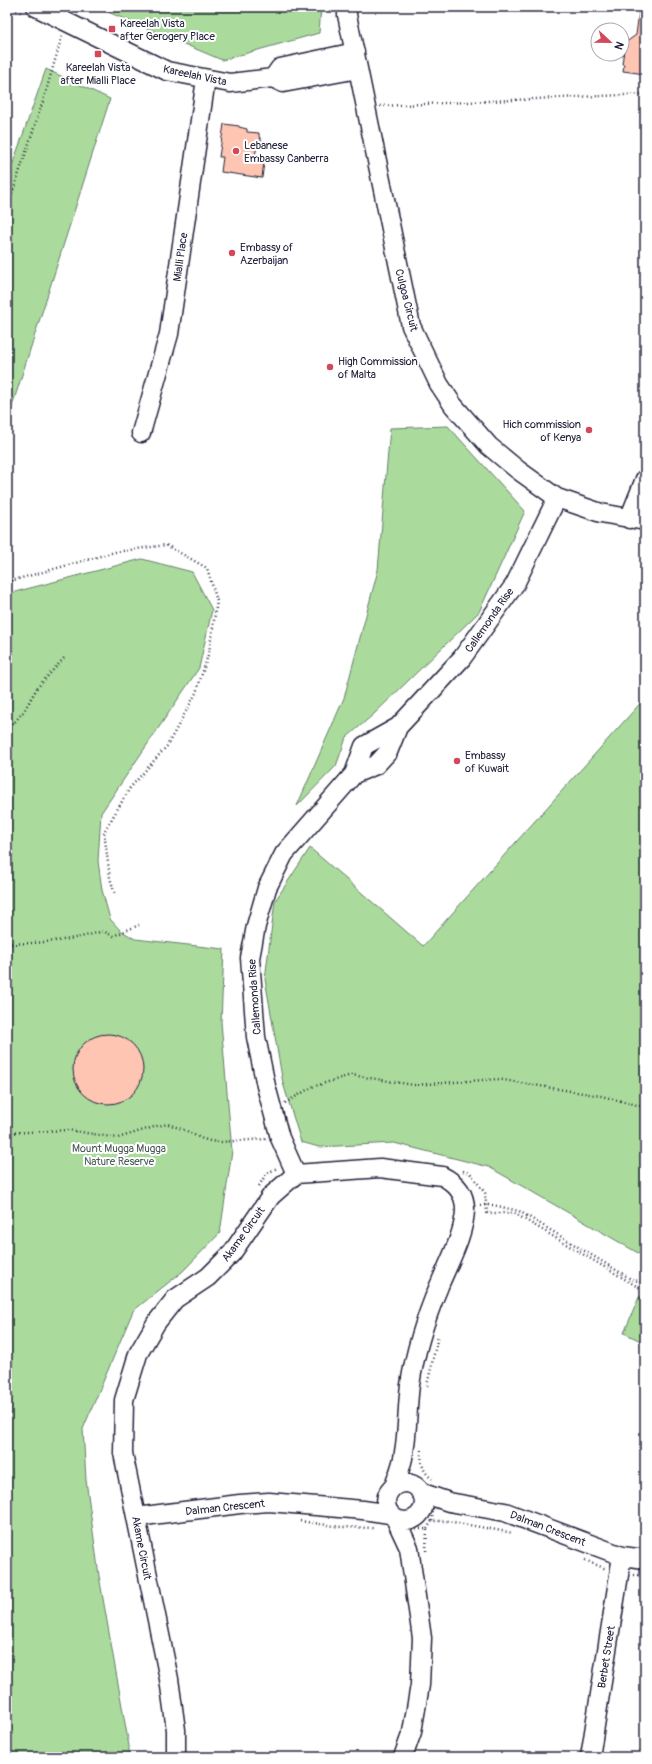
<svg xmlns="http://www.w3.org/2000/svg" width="652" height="1764" viewBox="0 0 652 1764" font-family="Pangolin,sans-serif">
<rect width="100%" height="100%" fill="#fff"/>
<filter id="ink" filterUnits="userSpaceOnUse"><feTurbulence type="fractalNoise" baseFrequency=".025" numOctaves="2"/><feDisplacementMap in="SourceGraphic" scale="8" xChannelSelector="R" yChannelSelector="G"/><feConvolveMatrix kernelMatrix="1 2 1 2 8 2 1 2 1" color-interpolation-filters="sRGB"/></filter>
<g filter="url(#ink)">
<path fill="#abdb9c" stroke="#667e6c" d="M96 7H321L319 33 222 60Z
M46 69 110 99 7 422V180Z
M448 426 525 511 479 612 374 714 346 738 336 766 297 806 344 698 378 570 390 428Z
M142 559 192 572 212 610 199 668 101 813 98 861 102 890 110 919 120 930 135 939 224 949 221 1022 232 1151 220 1233 183 1271 133 1311 83 1429 86 1480 99 1576 129 1746V1757H7V594Z
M645 698V1257L489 1167 394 1143 319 1147 301 1142 283 1083 265 979 275 901 310 848 423 946Z
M639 1297 645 1298V1343L624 1333Z"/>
<path fill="#fec5b2" stroke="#22223b" d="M639 12 645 13V74L623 71 624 64H622L625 43 636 35Z
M224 124 239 126V127L247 129V132L259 133V136L262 142 257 146 254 161 264 162 262 178 221 172 223 157H219Z
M73 1069a35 35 0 1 1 70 0a35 35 0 1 1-70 0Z"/>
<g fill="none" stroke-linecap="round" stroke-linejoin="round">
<g stroke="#22223b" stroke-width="21">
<path id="minor" d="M36 7 167 71 230 83 273 78 283 83 358 69
M347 7V15L411 326 439 384 453 405 489 446 518 470 557 498 601 513 645 521
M273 78 280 68 355 52
M141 433 169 334 206 79
M629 519 645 479
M354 774 376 765 388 752 398 727 462 658 515 584 557 498
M296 1174 280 1138 266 1086 256 1037 250 958 256 926 267 888 284 854 354 774 364 746 398 727
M386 1502a19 19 0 1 1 38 0a19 19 0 1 1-38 0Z
M420 1492 449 1502 505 1512 622 1556 645 1559
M136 1517 240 1504 269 1502 363 1510 390 1514
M395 1518 409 1548 422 1638 420 1685 412 1732 403 1757
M176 1757V1730L169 1679 123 1453 124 1400 138 1354 156 1323 175 1299 208 1277 232 1253 271 1196 296 1174 380 1168 442 1176C456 1183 465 1193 465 1209 465 1233 448 1264 439 1286 426 1317 415 1351 410 1385 407 1407 408 1430 404 1452 403 1463 398 1475 394 1486
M590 1757 622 1556"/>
</g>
<path stroke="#22223b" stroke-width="2.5" stroke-dasharray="1 3" stroke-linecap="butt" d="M9 7 23 13
M380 106 645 94
M7 209 44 98 62 36
M7 582 115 552 166 545 207 568 217 601 209 652 196 693 167 746 130 788 104 832 110 878 115 894
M7 731 24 711 37 688 64 658
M7 944C40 943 72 941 103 931L113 936 139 925
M285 1103 312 1087 351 1075 414 1085 497 1079 601 1096 645 1107
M7 1133 68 1130 118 1138 157 1126 168 1124 187 1131 200 1138 210 1141 220 1142 266 1139
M463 1171 470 1173 485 1193 487 1213H514L638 1287 645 1288
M259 1186 266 1174 277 1168
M480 1205H493L519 1211 631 1279 645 1283
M427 1386 438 1336
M421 1450C421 1463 422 1471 432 1479
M300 1521 341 1527 375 1528
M432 1521 433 1512
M416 1529H427L426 1551
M427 1529 432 1521H447L513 1533
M585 1560 606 1569
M634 1575 645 1576"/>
<use href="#minor" stroke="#fff" stroke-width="18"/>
</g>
</g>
<g fill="#d1495b" stroke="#fff" stroke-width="1.5">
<rect x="108" y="25" width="8" height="8" rx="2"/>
<rect x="94" y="50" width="8" height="8" rx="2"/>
<circle cx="236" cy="151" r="4"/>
<circle cx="232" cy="253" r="4"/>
<circle cx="330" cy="367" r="4"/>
<circle cx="589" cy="430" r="4"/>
<circle cx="457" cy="761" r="4"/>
</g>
<g text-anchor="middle" stroke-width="4" stroke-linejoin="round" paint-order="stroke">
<g font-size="11" fill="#22223b" stroke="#fff" text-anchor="start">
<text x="120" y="27">Kareelah Vista<tspan x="120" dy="13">after Gerogery Place</tspan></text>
<text x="98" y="71" text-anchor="middle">Kareelah Vista<tspan x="98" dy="13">after Mialli Place</tspan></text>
<text x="244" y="149">Lebanese<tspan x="244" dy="13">Embassy Canberra</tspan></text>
<text x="240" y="251">Embassy of<tspan x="240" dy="13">Azerbaijan</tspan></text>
<text x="338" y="365">High Commission<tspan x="338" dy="13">of Malta</tspan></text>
<text x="581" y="428" text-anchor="end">Hich commission<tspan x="581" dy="13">of Kenya</tspan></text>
<text x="465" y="759">Embassy<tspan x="465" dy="13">of Kuwait</tspan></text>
</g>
<g font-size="11" fill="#22223b" stroke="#fff">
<text transform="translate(195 75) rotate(12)" y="4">Kareelah Vista</text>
<text transform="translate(180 257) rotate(-82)" y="4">Mialli Place</text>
<text transform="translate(407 300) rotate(76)" y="4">Culgoa Circuit</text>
<text transform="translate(489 620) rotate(-55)" y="4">Callemonda Rise</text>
<text transform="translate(254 997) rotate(-94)" y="4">Callemonda Rise</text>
<text transform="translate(243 1234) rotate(-54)" y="4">Akame Circuit</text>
<text transform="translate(225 1507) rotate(-6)" y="4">Dalman Crescent</text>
<text transform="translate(548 1528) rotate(21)" y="4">Dalman Crescent</text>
<text transform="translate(142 1548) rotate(79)" y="4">Akame Circuit</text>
<text transform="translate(606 1657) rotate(-81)" y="4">Berbet Street</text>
</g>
<g font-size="11" fill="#4b5a58" stroke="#fff">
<text x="119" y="1152">Mount Mugga Mugga<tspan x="119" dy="13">Nature Reserve</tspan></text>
</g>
</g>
<rect width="652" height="1764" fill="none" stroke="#fff" stroke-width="24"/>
<rect x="12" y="12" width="628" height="1740" fill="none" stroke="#22223b" stroke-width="1.5" filter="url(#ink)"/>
<g transform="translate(610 42) rotate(112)"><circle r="19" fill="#ffffff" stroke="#a7a7b1"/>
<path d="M0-3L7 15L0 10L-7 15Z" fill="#d1495b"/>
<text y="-6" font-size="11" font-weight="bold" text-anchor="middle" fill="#22223b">N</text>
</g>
</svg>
